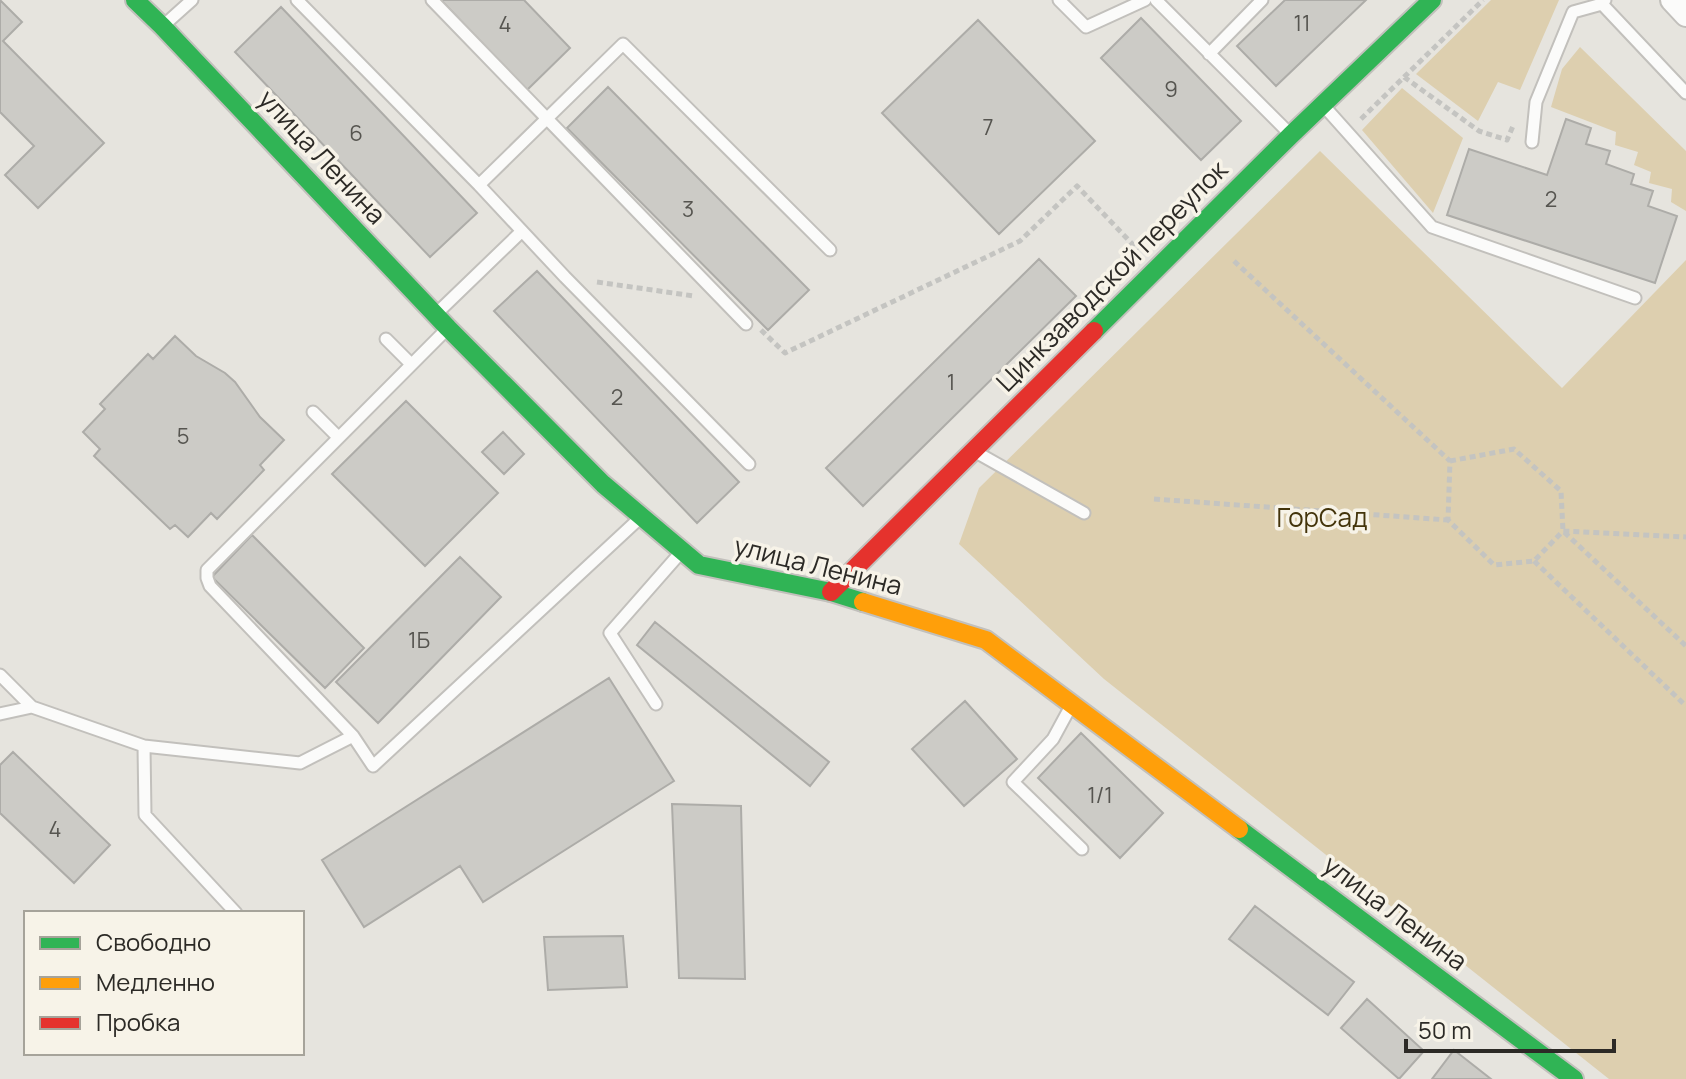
<svg xmlns="http://www.w3.org/2000/svg" width="1686" height="1079" viewBox="0 0 1686 1079" font-family="Manrope,sans-serif">
<rect width="100%" height="100%" fill="#e6e4de"/>
<path fill="#ddcfaf" d="M1491 0H1559L1520 90 1498 82 1478 121 1416 74Z
M1580 47 1686 151V211L1671 202 1672 189 1649 183 1651 172 1634 165 1638 152 1615 145 1616 132 1551 107 1562 69Z
M1402 88 1463 138 1433 213 1362 130Z
M1320 151 1562 388 1686 260V1079H1609L1104 679 959 544 979 488Z"/>
<path fill="#cccbc6" stroke="#adaca8" stroke-width="2" d="M0 0 22 22 3 41 104 143 38 208 5 175 34 146 0 112Z
M441 0H524L570 48 527 90Z
M1285 0H1366L1276 86 1237 46Z
M281 7 477 213 430 257 235 52Z
M1141 18 1241 121 1201 160 1101 58Z
M978 20 1095 141 999 234 882 113Z
M608 87 809 290 768 330 567 128Z
M1566 119 1591 128 1586 144 1610 151 1606 164 1634 174 1631 184 1653 191 1648 206 1677 216 1655 283 1447 215 1469 149 1547 175Z
M1039 259 1076 296 863 506 826 468Z
M537 271 739 482 697 523 494 311Z
M175 336 196 356 225 373 235 382 260 417 284 440 260 465 264 470 217 519 211 513 188 537 175 525 170 529 94 456 100 449 83 432 105 409 100 404 148 354 153 359Z
M406 401 498 493 425 566 332 474Z
M503 432 524 454 504 474 482 452Z
M252 535 364 648 325 688 212 577Z
M460 557 501 597 378 723 336 682Z
M655 622 829 762 810 786 637 645Z
M609 678 674 781 483 902 460 866 364 927 322 860Z
M965 701 1017 759 964 806 912 749Z
M1081 733 1163 813 1120 858 1038 778Z
M13 752 110 845 74 883 0 813V765Z
M672 804 741 806 745 979 679 978Z
M1255 906 1354 982 1328 1015 1229 939Z
M623 936 627 987 548 990 544 937Z
M1367 999 1424 1051 1399 1079 1341 1028Z
M1454 1050 1491 1079H1432Z"/>
<g fill="none" stroke-linecap="round" stroke-linejoin="round">
<g stroke="#c2c0bc" stroke-width="15">
<path id="lane" d="M297 0 479 185 565 277 749 464
M432 0 746 324
M1059 0 1086 27 1145 0
M1156 0 1291 135
M1605 0 1602 4 1686 93
M163 26 192 0
M1209 54 1262 0
M1323 105 1432 227 1635 298
M1532 142 1536 102 1573 12 1602 4
M479 185 623 44 830 250
M436 314 522 231
M448 328 207 570V578L210 586 353 736 373 766 641 517
M386 339 411 364
M313 412 338 437
M974 451 1084 513
M0 675 32 707 0 714
M656 704 610 633 682 551
M1072 704 1053 739 1013 782 1082 849
M32 707 144 746 300 763 353 736
M144 746 145 815 236 913"/>
</g>
<g stroke="#c2c0bc" stroke-width="26">
<path id="street" d="M1672 0 1686 15"/>
</g>
<g stroke="#c2c0bc" stroke-width="22">
<path id="fast" d="M135 0 162 26 448 328 603 484 699 565 831 592 863 602
M1094 331 1291 135 1432 0
M1239 829 1574 1079"/>
</g>
<g stroke="#c2c0bc" stroke-width="22">
<path id="slow" d="M863 602 986 640 1239 829"/>
</g>
<g stroke="#c2c0bc" stroke-width="22">
<path id="jam" d="M831 592 1094 331"/>
</g>
<path stroke="#c4c4c1" stroke-width="5" stroke-dasharray="6 4" stroke-linecap="butt" d="M1404 77 1479 131 1507 140 1513 126
M1361 119 1483 0
M1234 261 1450 461 1448 520 1494 565 1534 561 1563 531 1686 537
M597 282 694 296
M761 330 785 353 1020 241 1077 186 1138 250
M1450 461 1514 449 1561 491 1563 531 1686 646
M1154 499 1448 520
M1534 561 1686 706"/>
<use href="#lane" stroke="#fbfbfa" stroke-width="11"/>
<use href="#street" stroke="#fbfbfa" stroke-width="22"/>
<use href="#fast" stroke="#30b455" stroke-width="18"/>
<use href="#slow" stroke="#ff9f0a" stroke-width="18"/>
<use href="#jam" stroke="#e5322d" stroke-width="18"/>
</g>
<g text-anchor="middle" stroke-width="7" stroke-linejoin="round" paint-order="stroke">
<g font-size="22" fill="#565550">
<text x="1302" y="31">11</text>
<text x="505" y="32">4</text>
<text x="1171" y="97">9</text>
<text x="988" y="135">7</text>
<text x="356" y="141">6</text>
<text x="1551" y="207">2</text>
<text x="688" y="217">3</text>
<text x="951" y="390">1</text>
<text x="617" y="405">2</text>
<text x="183" y="444">5</text>
<text x="419" y="648">1Б</text>
<text x="1100" y="803">1/1</text>
<text x="55" y="837">4</text>
</g>
<g font-size="26" fill="#2c2a26" stroke="#f7f3e8">
<text transform="translate(322 157) rotate(47)" y="9">улица Ленина</text>
<text transform="translate(1112 276) rotate(-45)" y="9">Цинкзаводской переулок</text>
<text transform="translate(818 566) rotate(14)" y="9">улица Ленина</text>
<text transform="translate(1395 913) rotate(37)" y="9">улица Ленина</text>
</g>
<g font-size="26" fill="#43340b" stroke="#f7f3e8">
<text x="1322" y="527">ГорСад</text>
</g>
</g>
<rect x="24" y="911" width="280" height="144" fill="#f7f3e8" stroke="#a6a39a" stroke-width="2"/>
<rect x="40" y="937" width="40" height="12" fill="#30b455" stroke="#a6a39a" stroke-width="2"/>
<text x="96" y="951" font-size="24" fill="#2c2a26">Свободно</text>
<rect x="40" y="977" width="40" height="12" fill="#ff9f0a" stroke="#a6a39a" stroke-width="2"/>
<text x="96" y="991" font-size="24" fill="#2c2a26">Медленно</text>
<rect x="40" y="1017" width="40" height="12" fill="#e5322d" stroke="#a6a39a" stroke-width="2"/>
<text x="96" y="1031" font-size="24" fill="#2c2a26">Пробка</text>
<path d="M1406 1039v12h208v-12" fill="none" stroke="#2c2a26" stroke-width="4"/>
<text x="1418" y="1039" font-size="24" fill="#2c2a26" stroke="#f7f3e8" stroke-width="6" paint-order="stroke">50 m</text>
</svg>
